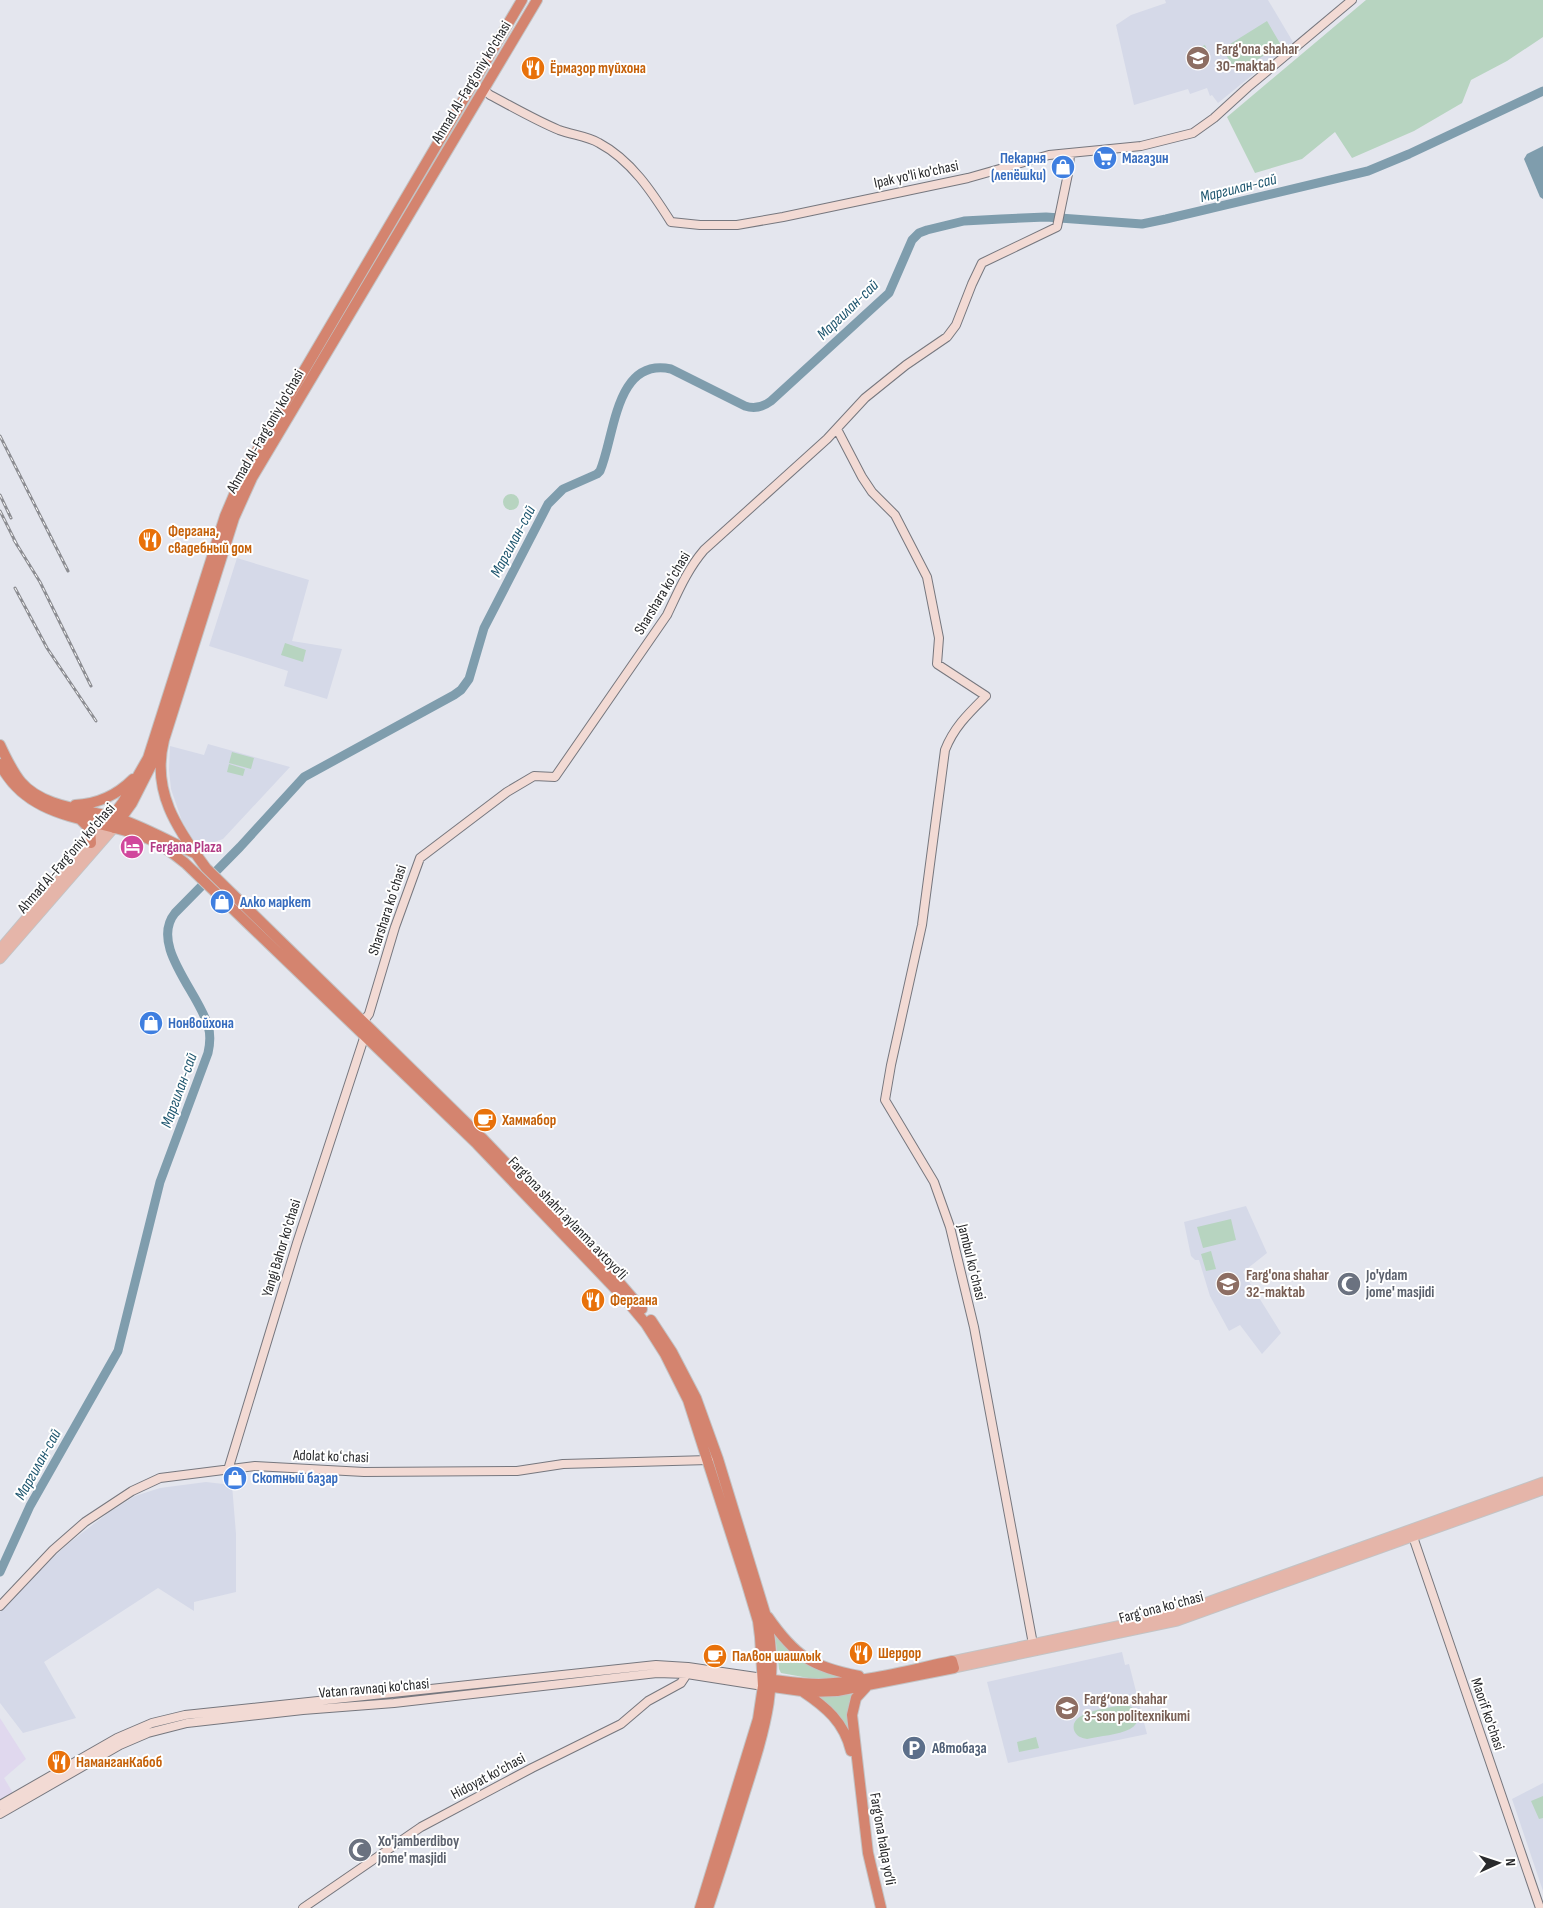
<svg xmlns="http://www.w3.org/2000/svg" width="1543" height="1908" viewBox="0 0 1543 1908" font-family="'Sofia Sans Condensed',sans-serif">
<rect width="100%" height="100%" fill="#e4e6ee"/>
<path fill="#d5d9e8" d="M1165 0H1268L1293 42 1218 103 1212 95 1210 96 1207 88 1190 94 1188 89 1134 105 1116 25 1131 15 1166 3Z
M237 558 309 580 292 641 342 649 327 699 284 686 288 671 209 646Z
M208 744 290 767 223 839 212 843 202 840 196 844 182 821 171 789 169 770 170 746 204 755Z
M1246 1206 1267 1253 1243 1272 1281 1333 1262 1354 1240 1325 1229 1331 1210 1296 1199 1260H1195L1191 1256 1184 1222Z
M206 1482 232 1485 236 1534V1592L194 1602V1611L158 1588 44 1662 76 1718 23 1733 0 1703V1612L29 1579 69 1543 108 1513 135 1496 160 1488Z
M1122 1652 1125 1665 1129 1664 1147 1734 1008 1763 987 1682Z
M1543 1783V1891L1512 1799Z"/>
<path fill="#e0d8ee" d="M0 1718 26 1759 4 1778 13 1793 0 1802Z"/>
<path fill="#b7d4c0" d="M1366 0H1543V37L1507 61 1471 80 1462 103 1414 131 1352 158 1335 132 1302 159 1255 173 1227 117Z
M1267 21 1281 45 1237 72 1222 49Z
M1205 45 1209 55 1192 62 1188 52Z
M503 502a8 8 0 1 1 16 0a8 8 0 1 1-16 0Z
M285 643 306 650 303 662 281 655Z
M232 752 254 758 251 769 229 763Z
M229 764 245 769 243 776 227 772Z
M1231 1219 1236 1240 1203 1248 1197 1227Z
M1211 1251 1216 1269 1206 1271 1201 1254Z
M775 1634C797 1657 811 1671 843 1677V1679H814L781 1673 779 1669Z
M854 1694C847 1711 848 1717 851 1735L818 1696H836Z
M1123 1705C1137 1704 1144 1722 1130 1729 1118 1735 1100 1736 1087 1739 1081 1738 1076 1736 1074 1730 1069 1711 1110 1708 1123 1705Z
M1036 1737 1039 1748 1019 1752 1017 1742Z
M1543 1796V1818L1539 1819 1531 1801Z"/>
<path fill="#7f9dad" d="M1543 146V199L1540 197 1524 159 1527 154Z"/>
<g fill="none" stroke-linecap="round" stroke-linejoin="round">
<path stroke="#7f9dad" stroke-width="9" d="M0 1572 30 1506 118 1351 160 1182 208 1053C210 1044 211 1035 208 1026 199 993 149 945 175 913L240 847 304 777 454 695 461 690 469 679 484 628 548 504 563 489 597 474 600 471C615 436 615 357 671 369L745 406C754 409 763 407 771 401L889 293 912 240 919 233 927 230 964 221 1001 219 1046 217 1142 224 1166 219 1368 171 1409 154 1543 91"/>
<g stroke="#76777e" stroke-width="10">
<path id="secondary" d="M484 90 490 95C513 107 535 120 559 130 572 135 587 136 599 143 631 160 652 192 671 222L700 225H737L783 217 968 178 1049 155 1141 146 1193 133 1214 118 1248 87 1352 0
M837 429 862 477 872 492 895 515 927 577 939 638 937 664 986 696C969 713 954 727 945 750L922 925 891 1065 885 1100 934 1182 950 1227 974 1327 1033 1644
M363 1022 369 1014 395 927 420 858 507 792 534 776 555 777 667 615C678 592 687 570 704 550L827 439 865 398 906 365 947 337 956 325 972 284 982 263 1057 227 1069 169 1070 153
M228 1470 297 1243 365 1035
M1411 1531 1540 1908
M0 1606 53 1550 85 1522 132 1491 160 1478 255 1466 364 1472 517 1471 563 1464 709 1460
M0 1805 117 1738 152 1723 185 1715 656 1665 688 1667 763 1678
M0 1814 120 1745 148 1733 187 1723 303 1710 394 1703 657 1673 687 1674 763 1686
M303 1908 421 1827 532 1768 621 1724 648 1701 681 1683 687 1674"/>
</g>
<g stroke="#c3c3c4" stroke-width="11">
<path id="primary" d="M0 949 106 825
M0 959 114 828
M952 1661 1174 1614 1543 1482
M954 1668 1177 1621 1543 1490"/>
</g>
<g stroke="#c3c3c4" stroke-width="12">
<path id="highway" d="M164 740C151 791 177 829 206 868L482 1138 606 1267 642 1309
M0 745C6 758 12 771 21 782 44 809 89 809 120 819 146 828 169 841 194 853
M0 764C28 819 88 817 139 835 157 841 171 852 185 863L477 1144 626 1300 646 1324 665 1354 688 1400 746 1581 758 1621 760 1637 763 1686 758 1719 700 1908
M75 805C97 804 117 795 133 779
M81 820 90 829 91 843
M106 825 123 802 148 758 225 516 242 476 522 0
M114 828 132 803 164 740 234 518 252 478 537 0
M651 1320 672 1352 696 1398 718 1459 765 1613C781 1679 765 1729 745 1792 733 1831 721 1869 708 1908
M768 1617C795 1656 812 1667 859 1676
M766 1679C784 1681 802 1684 819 1684 862 1683 909 1670 952 1661L954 1668 837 1691 809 1692 766 1686
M867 1686 856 1698 852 1715 868 1853 881 1908
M802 1691C826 1707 844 1722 851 1751"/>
</g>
<use href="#secondary" stroke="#f2dad4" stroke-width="8"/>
<use href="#primary" stroke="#e5b5a9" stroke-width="9"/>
<use href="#highway" stroke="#d4846f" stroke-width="10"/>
<g stroke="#8c8d92" stroke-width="3">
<path id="rail" d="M0 436 68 571
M0 495 11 518
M0 511 17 545
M14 540 40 582 91 686
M15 588 47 648 96 721"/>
</g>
<use href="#rail" stroke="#fff" stroke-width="1" stroke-dasharray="4" stroke-linecap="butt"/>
</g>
<defs>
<g id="school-disc" transform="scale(1.25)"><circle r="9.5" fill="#8d6e63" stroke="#fff"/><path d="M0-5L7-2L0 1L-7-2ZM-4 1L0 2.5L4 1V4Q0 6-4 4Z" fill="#fff"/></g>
<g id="restaurant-disc" transform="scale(1.25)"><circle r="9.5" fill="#e8710a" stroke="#fff"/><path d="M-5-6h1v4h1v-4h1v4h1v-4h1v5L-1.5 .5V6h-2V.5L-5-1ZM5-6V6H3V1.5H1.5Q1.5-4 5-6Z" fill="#fff"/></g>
<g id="supermarket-disc" transform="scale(1.25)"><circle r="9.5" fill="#3f7fe0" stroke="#fff"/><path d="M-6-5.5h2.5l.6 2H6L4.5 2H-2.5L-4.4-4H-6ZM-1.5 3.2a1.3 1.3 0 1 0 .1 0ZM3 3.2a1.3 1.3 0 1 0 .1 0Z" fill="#fff"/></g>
<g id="shop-disc" transform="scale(1.25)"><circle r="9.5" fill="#3f7fe0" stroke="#fff"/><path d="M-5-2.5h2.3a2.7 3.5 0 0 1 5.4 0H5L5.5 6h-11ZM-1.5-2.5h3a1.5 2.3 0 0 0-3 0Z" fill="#fff"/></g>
<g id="hotel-disc" transform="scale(1.25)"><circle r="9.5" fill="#d1479c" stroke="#fff"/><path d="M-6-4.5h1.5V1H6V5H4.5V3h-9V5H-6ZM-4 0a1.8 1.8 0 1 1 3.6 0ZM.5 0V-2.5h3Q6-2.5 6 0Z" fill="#fff"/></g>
<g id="cafe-disc" transform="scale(1.25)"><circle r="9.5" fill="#e8710a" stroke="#fff"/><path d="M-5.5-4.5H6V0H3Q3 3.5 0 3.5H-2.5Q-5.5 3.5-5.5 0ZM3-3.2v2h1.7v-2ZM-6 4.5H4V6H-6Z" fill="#fff"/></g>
<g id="mosque-disc" transform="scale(1.25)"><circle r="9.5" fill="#6b7280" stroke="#fff"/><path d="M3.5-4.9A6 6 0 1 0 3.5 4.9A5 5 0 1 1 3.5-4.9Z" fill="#fff"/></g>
<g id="university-disc" transform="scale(1.25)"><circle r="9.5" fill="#8d6e63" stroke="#fff"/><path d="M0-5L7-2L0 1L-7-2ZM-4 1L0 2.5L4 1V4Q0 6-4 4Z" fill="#fff"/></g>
<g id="parking-disc" transform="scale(1.25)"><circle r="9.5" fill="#5c6f8a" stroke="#fff"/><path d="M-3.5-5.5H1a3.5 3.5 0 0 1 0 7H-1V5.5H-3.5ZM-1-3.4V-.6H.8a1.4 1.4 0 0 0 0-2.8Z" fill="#fff"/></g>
</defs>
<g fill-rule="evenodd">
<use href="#school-disc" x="1198" y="58"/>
<use href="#restaurant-disc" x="533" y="68"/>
<use href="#supermarket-disc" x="1105" y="158"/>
<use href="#shop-disc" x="1063" y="167"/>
<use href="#restaurant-disc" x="150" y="540"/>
<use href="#hotel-disc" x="132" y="847"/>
<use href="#shop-disc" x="222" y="902"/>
<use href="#shop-disc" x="151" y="1023"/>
<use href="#cafe-disc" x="485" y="1120"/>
<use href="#school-disc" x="1228" y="1284"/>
<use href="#mosque-disc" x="1349" y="1284"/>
<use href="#restaurant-disc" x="593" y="1300"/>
<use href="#shop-disc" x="235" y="1478"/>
<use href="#restaurant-disc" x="861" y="1653"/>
<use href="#cafe-disc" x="715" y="1656"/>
<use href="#university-disc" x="1067" y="1708"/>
<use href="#parking-disc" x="914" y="1748"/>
<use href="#restaurant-disc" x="59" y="1762"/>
<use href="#mosque-disc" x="360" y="1850"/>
</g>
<g text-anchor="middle" stroke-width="4" stroke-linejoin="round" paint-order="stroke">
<g font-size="15" font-weight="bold" fill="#785e54" stroke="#fff" text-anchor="start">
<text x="1216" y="54">Farg'ona shahar<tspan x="1216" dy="17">30-maktab</tspan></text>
<text x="1246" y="1280">Farg'ona shahar<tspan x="1246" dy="17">32-maktab</tspan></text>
<text x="1084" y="1704">Farg‘ona shahar<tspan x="1084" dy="17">3-son politexnikumi</tspan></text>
</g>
<g font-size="15" font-weight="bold" fill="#c56008" stroke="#fff" text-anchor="start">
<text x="550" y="73">Ёрмазор туйхона</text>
<text x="168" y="536">Фергана,<tspan x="168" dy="17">свадебный дом</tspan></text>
<text x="502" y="1125">Хаммабор</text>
<text x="610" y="1305">Фергана</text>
<text x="878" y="1658">Шердор</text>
<text x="732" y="1661">Палвон шашлык</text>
<text x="76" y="1767">НаманганКабоб</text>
</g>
<g font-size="15" fill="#292a2c" stroke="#fff">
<text transform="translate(471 82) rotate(-59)" y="5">Ahmad Al-Farg'oniy ko'chasi</text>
<text transform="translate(916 174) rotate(-12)" y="5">Ipak yo'li ko'chasi</text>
<text transform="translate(265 431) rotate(-60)" y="5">Ahmad Al-Farg'oniy ko'chasi</text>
<text transform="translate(662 593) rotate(-59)" y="5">Sharshara koʻchasi</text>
<text transform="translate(66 858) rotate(-49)" y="5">Ahmad Al-Farg'oniy ko'chasi</text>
<text transform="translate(387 910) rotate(-72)" y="5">Sharshara koʻchasi</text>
<text transform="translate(568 1218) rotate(46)" y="5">Farg‘ona shahri aylanma avtoyo‘li</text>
<text transform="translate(281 1248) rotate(-73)" y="5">Yangi Bahor ko'chasi</text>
<text transform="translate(972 1262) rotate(76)" y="5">Jambul koʻchasi</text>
<text transform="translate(331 1456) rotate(2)" y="5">Adolat koʻchasi</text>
<text transform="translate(1161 1607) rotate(-15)" y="5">Fargʻona koʻchasi</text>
<text transform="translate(374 1688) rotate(-5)" y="5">Vatan ravnaqi ko'chasi</text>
<text transform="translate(1488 1714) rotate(71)" y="5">Maorif ko'chasi</text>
<text transform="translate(488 1776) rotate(-28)" y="5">Hidoyat ko'chasi</text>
<text transform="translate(883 1839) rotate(80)" y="5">Farg‘ona halqa yo‘li</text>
</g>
<g font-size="15" font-weight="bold" fill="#366cbe" stroke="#fff" text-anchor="start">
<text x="1046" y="163" text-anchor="end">Пекарня<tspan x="1046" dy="17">(лепёшки)</tspan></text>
<text x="1122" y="163">Магазин</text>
<text x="240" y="907">Алко маркет</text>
<text x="168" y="1028">Нонвойхона</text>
<text x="252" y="1483">Скотный базар</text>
</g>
<g font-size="15" font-weight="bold" fill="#b23c85" stroke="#fff" text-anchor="start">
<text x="150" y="852">Fergana Plaza</text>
</g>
<g font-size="15" font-weight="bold" fill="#5b616d" stroke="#fff" text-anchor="start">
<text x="1366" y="1280">Jo'ydam<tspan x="1366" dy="17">jome' masjidi</tspan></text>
<text x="378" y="1846">Xo'jamberdiboy<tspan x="378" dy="17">jome' masjidi</tspan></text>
</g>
<g font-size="15" font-weight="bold" fill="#4e5e75" stroke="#fff" text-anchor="start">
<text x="932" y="1753">Автобаза</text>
</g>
<g font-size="16" font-style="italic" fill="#1d556e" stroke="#fff">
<text transform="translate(1238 187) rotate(-14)" y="6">Маргилан-сай</text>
<text transform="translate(847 309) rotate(-44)" y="6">Маргилан-сай</text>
<text transform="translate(512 541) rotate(-62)" y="6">Маргилан-сай</text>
<text transform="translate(178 1090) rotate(-70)" y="6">Маргилан-сай</text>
<text transform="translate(37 1464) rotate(-61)" y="6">Маргилан-сай</text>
</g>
</g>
<g transform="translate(1498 1863) rotate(87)" stroke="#ffffff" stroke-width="4" paint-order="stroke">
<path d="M0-4L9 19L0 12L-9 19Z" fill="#292a2c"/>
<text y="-8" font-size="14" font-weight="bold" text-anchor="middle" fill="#292a2c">N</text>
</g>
</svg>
